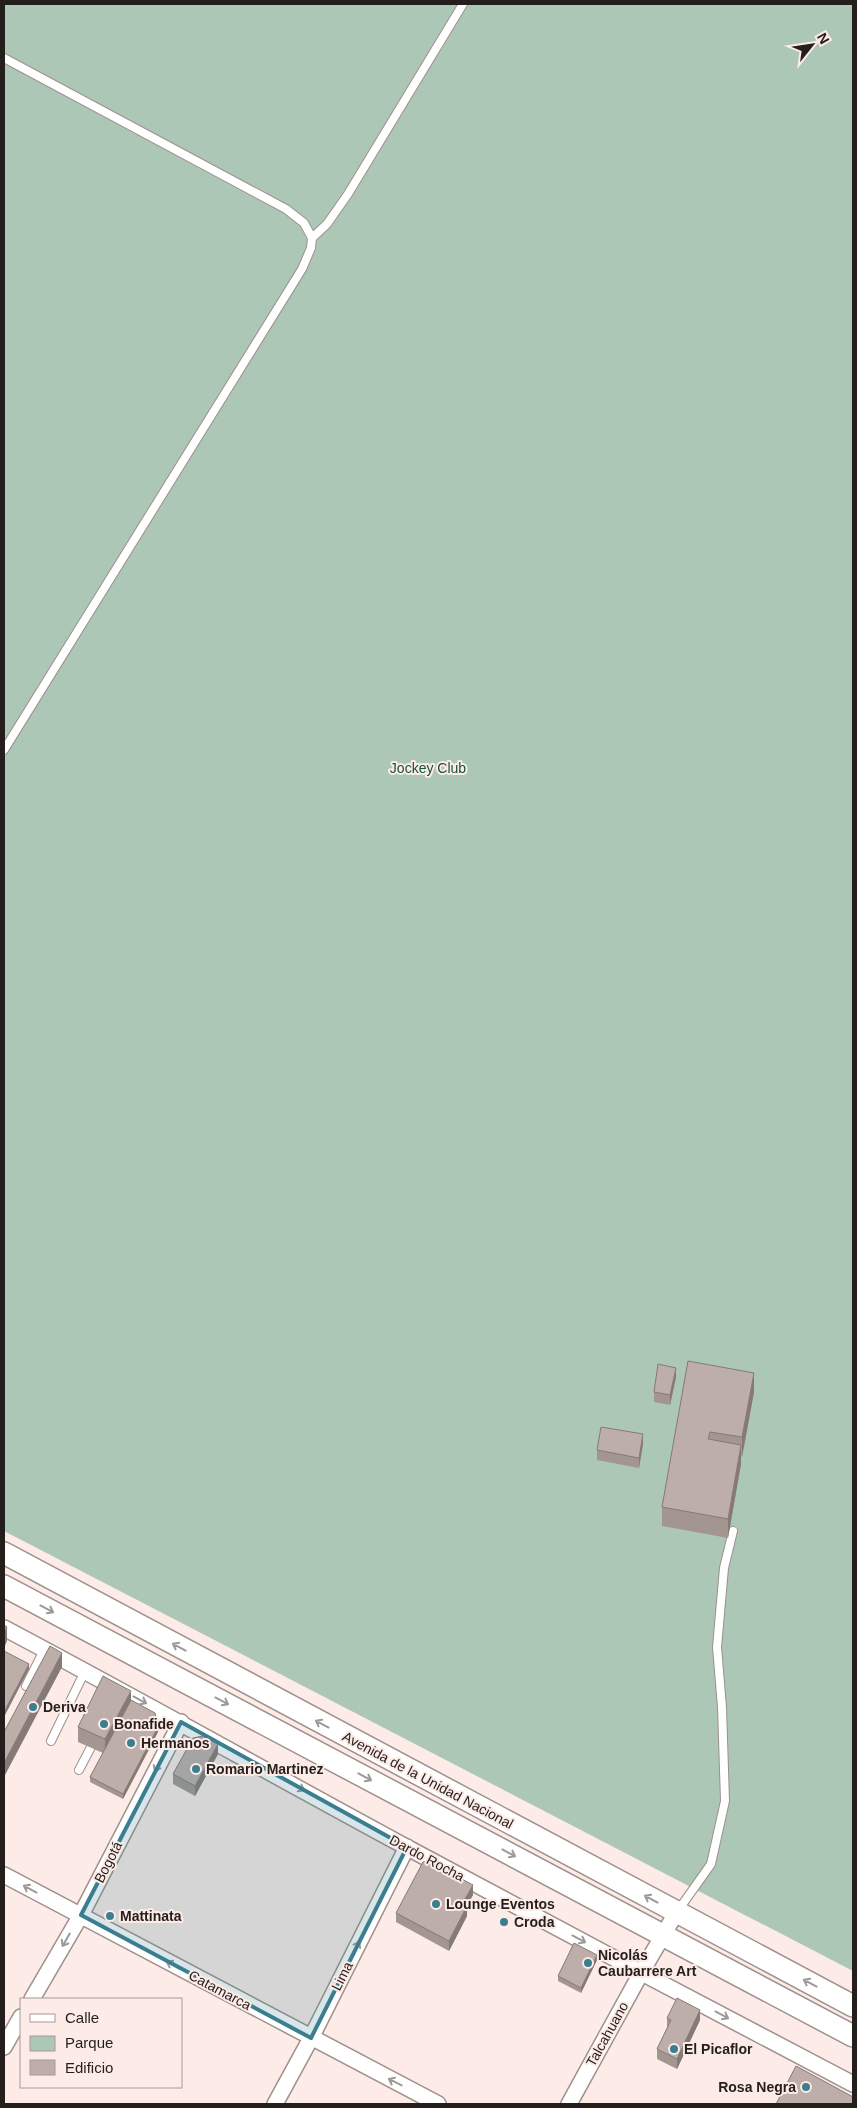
<svg xmlns="http://www.w3.org/2000/svg" width="857" height="2108" viewBox="0 0 857 2108" font-family="Helvetica,sans-serif">
<rect width="100%" height="100%" fill="#fcebe6"/>
<path fill="#adc7b6" d="M4 4H853V1971L4 1531Z"/>
<g fill="none" stroke-linecap="round" stroke-linejoin="round">
<g stroke="#9e908b" stroke-width="10">
<path id="service" d="M4 58 286 209 304 223 312 238 311 248 302 269 4 750
M312 238 327 224 348 194 463 4
M26 1686 44 1650
M51 1741 85 1671
M79 1770 91 1747
M677 1912 711 1864 725 1801 722 1707 717 1647 724 1568 733 1531"/>
</g>
<g stroke="#9e908b" stroke-width="18">
<path id="minor" d="M4 1628C140 1700 273 1775 408 1848 556 1928 704 2006 853 2084
M4 1875 438 2104
M32 1999 81 1915 181 1722
M4 2047 21 2017
M275 2104 311 2038 407 1847
M569 2104 641 1973 676 1913"/>
</g>
<g stroke="#9e908b" stroke-width="24">
<path id="secondary" d="M4 1553 853 2006
M4 1586 853 2036"/>
</g>
<use href="#service" stroke="#fff" stroke-width="8"/>
<use href="#minor" stroke="#fff" stroke-width="15"/>
<use href="#secondary" stroke="#fff" stroke-width="21"/>
</g>
<path fill="#a39691" d="M688 1361 754 1392 742 1457 741 1456V1464L728 1538 662 1526V1507Z
M676 1377 670 1405 654 1402V1392Z
M643 1444 639 1468 597 1460V1450Z
M131 1700 158 1732 123 1799 90 1782V1777L103 1753 78 1742V1727Z
M218 1754 195 1796 173 1784V1774Z
M473 1895 466 1906 467 1916 449 1951 396 1922V1913Z
M597 1960 581 1993 558 1981V1976Z
M667 2018 700 2020 677 2069 657 2059V2049L667 2028Z"/>
<path fill="#857a76" d="M676 1368V1377L670 1405V1395Z
M754 1373V1392L742 1457V1437Z
M643 1434V1444L639 1468V1458Z
M741 1445V1464L728 1538V1519Z
M7 1627V1641L4 1648V1633Z
M62 1653V1667L4 1777V1763Z
M29 1664V1669L4 1717V1712Z
M131 1691V1705L105 1754V1739Z
M158 1727V1732L123 1799V1794Z
M218 1744V1754L195 1796V1786Z
M473 1885V1895L462 1914V1904Z
M467 1906V1916L449 1951V1941Z
M597 1955V1960L581 1993V1988Z
M700 2010V2020L677 2069V2059Z"/>
<path fill="#beaea9" stroke="#857a76" d="M688 1361 754 1373 742 1437 710 1432 708 1439 741 1445 728 1519 662 1507Z
M658 1364 676 1368 670 1395 654 1392Z
M601 1427 643 1434 639 1458 597 1450Z
M4 1625 7 1627 4 1633Z
M50 1646 62 1653 4 1763V1732Z
M4 1651 29 1664 4 1712Z
M103 1676 131 1691 105 1739 78 1727Z
M131 1700 155 1713 158 1727 123 1794 90 1777Z
M203 1736 218 1744 195 1786 173 1774 193 1738Z
M428 1861 473 1885 462 1904 467 1906 449 1941 396 1913 423 1862Z
M574 1943 597 1955 581 1988 558 1976Z
M677 1998 700 2010 677 2059 657 2049 671 2020 667 2018Z
M796 2066 853 2097V2104H776Z"/>
<defs><path id="oneway-shaft" d="M-6 0H5M1.5-3L5.5 0L1.5 3" fill="none" stroke-width="1.6" stroke-linecap="round" stroke-linejoin="round" transform="scale(1.25)"/></defs>
<g stroke="#9c9a99">
<use href="#oneway-shaft" transform="translate(47 1609) rotate(28)"/>
<use href="#oneway-shaft" transform="translate(179 1647) rotate(-152)"/>
<use href="#oneway-shaft" transform="translate(140 1700) rotate(28)"/>
<use href="#oneway-shaft" transform="translate(222 1701) rotate(28)"/>
<use href="#oneway-shaft" transform="translate(322 1724) rotate(-152)"/>
<use href="#oneway-shaft" transform="translate(158 1765) rotate(117)"/>
<use href="#oneway-shaft" transform="translate(365 1777) rotate(28)"/>
<use href="#oneway-shaft" transform="translate(298 1787) rotate(29)"/>
<use href="#oneway-shaft" transform="translate(509 1853) rotate(28)"/>
<use href="#oneway-shaft" transform="translate(30 1889) rotate(-152)"/>
<use href="#oneway-shaft" transform="translate(651 1899) rotate(-152)"/>
<use href="#oneway-shaft" transform="translate(579 1939) rotate(28)"/>
<use href="#oneway-shaft" transform="translate(66 1940) rotate(120)"/>
<use href="#oneway-shaft" transform="translate(356 1948) rotate(-63)"/>
<use href="#oneway-shaft" transform="translate(173 1965) rotate(-152)"/>
<use href="#oneway-shaft" transform="translate(810 1983) rotate(-152)"/>
<use href="#oneway-shaft" transform="translate(722 2015) rotate(28)"/>
<use href="#oneway-shaft" transform="translate(395 2082) rotate(-153)"/>
</g>
<path fill="#3b7e8f" fill-opacity="0.2" stroke="#3b7e8f" stroke-width="4" stroke-linejoin="round" d="M181 1722 407 1847 311 2038 81 1915Z"/>
<g fill="#3b7e8f" stroke="#fcebe6" stroke-width="2">
<circle cx="33" cy="1707" r="5"/>
<circle cx="104" cy="1724" r="5"/>
<circle cx="131" cy="1743" r="5"/>
<circle cx="196" cy="1769" r="5"/>
<circle cx="436" cy="1904" r="5"/>
<circle cx="110" cy="1916" r="5"/>
<circle cx="504" cy="1922" r="5"/>
<circle cx="588" cy="1963" r="5"/>
<circle cx="674" cy="2049" r="5"/>
<circle cx="806" cy="2087" r="5"/>
</g>
<g text-anchor="middle" stroke-width="4" stroke-linejoin="round" paint-order="stroke">
<g font-size="14" fill="#135435" stroke="#fcebe6">
<text x="428" y="773">Jockey Club</text>
</g>
<g font-size="14" font-weight="bold" fill="#241e1c" stroke="#fcebe6" text-anchor="start">
<text x="43" y="1712">Deriva</text>
<text x="114" y="1729">Bonafide</text>
<text x="141" y="1748">Hermanos</text>
<text x="206" y="1774">Romario Martinez</text>
<text x="446" y="1909">Lounge Eventos</text>
<text x="120" y="1921">Mattinata</text>
<text x="514" y="1927">Croda</text>
<text x="598" y="1960">Nicolás<tspan x="598" dy="16">Caubarrere Art</tspan></text>
<text x="684" y="2054">El Picaflor</text>
<text x="796" y="2092" text-anchor="end">Rosa Negra</text>
</g>
<g font-size="14" fill="#241e1c" stroke="#fcebe6">
<text transform="translate(428 1780) rotate(28)" y="5">Avenida de la Unidad Nacional</text>
<text transform="translate(427 1858) rotate(28)" y="5">Dardo Rocha</text>
<text transform="translate(108 1862) rotate(-63)" y="5">Bogotá</text>
<text transform="translate(342 1976) rotate(-63)" y="5">Lima</text>
<text transform="translate(220 1990) rotate(28)" y="5">Catamarca</text>
<text transform="translate(607 2034) rotate(-61)" y="5">Talcahuano</text>
</g>
</g>
<rect width="857" height="2108" fill="none" stroke="#241e1c" stroke-width="10"/>
<rect x="20" y="1998" width="162" height="90" fill="#fcebe6" stroke="#a69995"/>
<rect x="30" y="2014" width="25" height="8" fill="#ffffff" stroke="#a69995"/>
<text x="65" y="2023" font-size="15" fill="#241e1c">Calle</text>
<rect x="30" y="2036" width="25" height="15" fill="#adc7b6" stroke="#a69995"/>
<text x="65" y="2048" font-size="15" fill="#241e1c">Parque</text>
<rect x="30" y="2060" width="25" height="15" fill="#beaea9" stroke="#a69995"/>
<text x="65" y="2073" font-size="15" fill="#241e1c">Edificio</text>
<g transform="translate(812 45) rotate(60)" stroke="#fcebe6" stroke-width="4" paint-order="stroke">
<path d="M0-4L9 19L0 12L-9 19Z" fill="#241e1c"/>
<text y="-8" font-size="14" font-weight="bold" text-anchor="middle" fill="#241e1c">N</text>
</g>
</svg>
